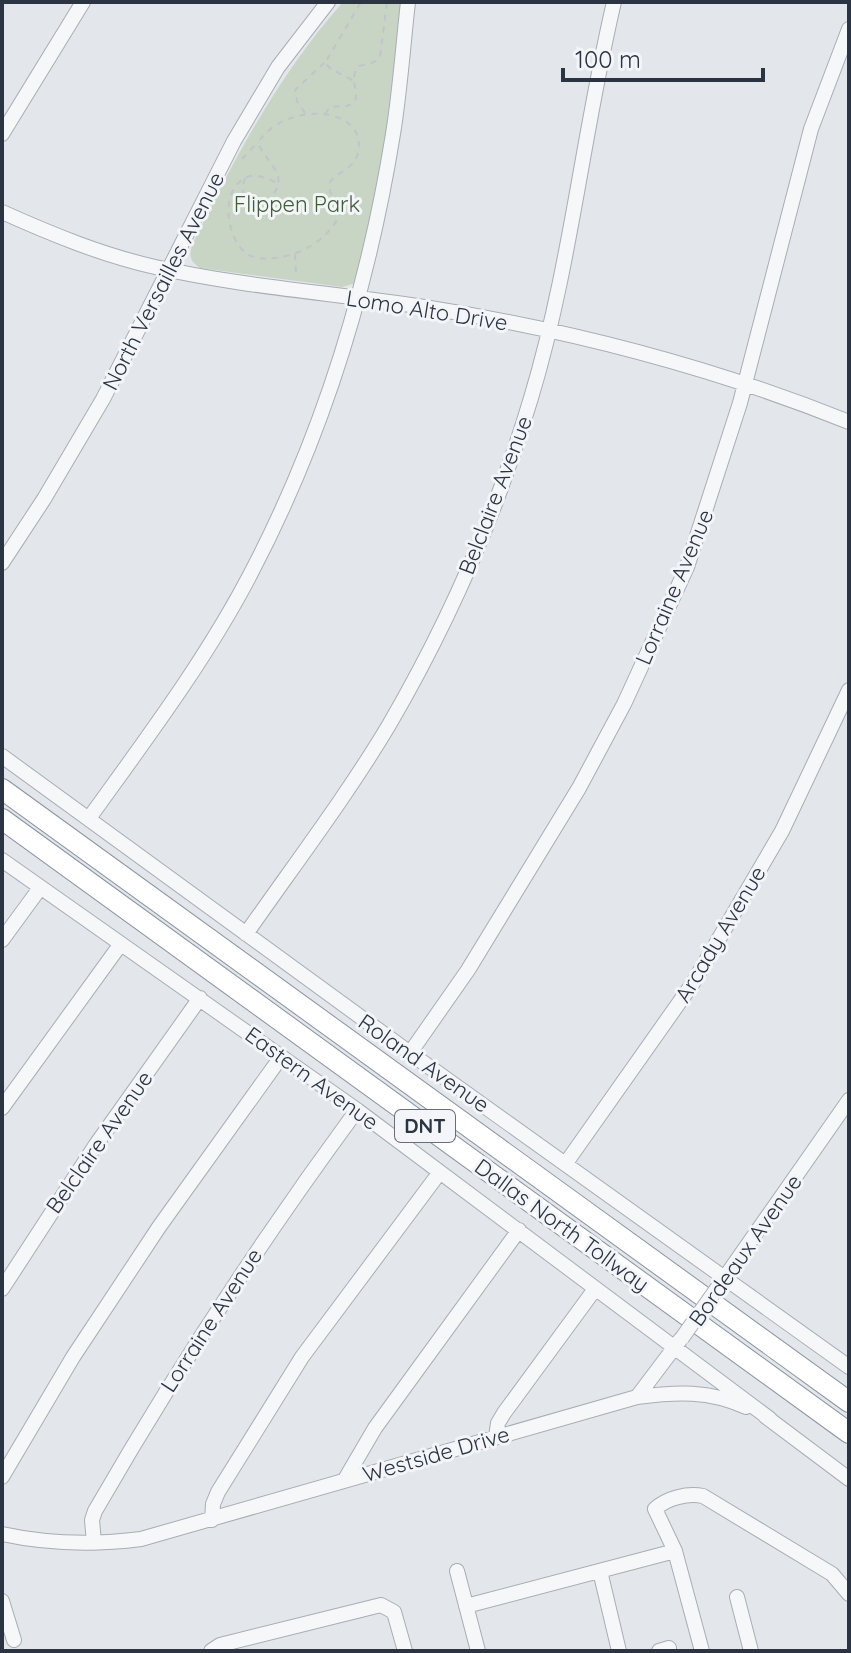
<svg xmlns="http://www.w3.org/2000/svg" width="851" height="1653" viewBox="0 0 851 1653" font-family="Quicksand,sans-serif">
<rect width="100%" height="100%" fill="#e3e6eb"/>
<path fill="#c8d4c4" d="M343 2H403L382 161 356 283 342 287 200 268C190 261 189 257 192 245 234 159 279 74 343 2Z"/>
<g fill="none" stroke-linecap="round" stroke-linejoin="round">
<g stroke="#a8adb5" stroke-width="16">
<path id="minor" d="M2 134 83 2
M2 212C51 234 102 255 155 267 243 287 335 293 424 307 570 330 712 367 849 422
M2 563 44 499 103 399 234 141 278 67 328 2
M2 756 410 1053 849 1367
M90 817C146 739 205 661 250 575 323 436 368 289 393 134 400 91 403 46 408 2
M2 860 357 1110 770 1419
M246 934C294 865 346 797 389 725 449 622 497 512 531 398 570 269 583 133 614 2
M2 940 40 888
M410 1053 468 970 579 788 624 704 687 567 740 403 811 129 849 29
M2 1108 120 945
M566 1163 693 983 782 831 849 690
M721 1283 849 1100
M2 1289 95 1146 200 998
M637 1397 680 1340
M765 1416 849 1479
M496 1437 498 1423 504 1413 595 1289
M2 1477 73 1357 159 1227 281 1057
M344 1481 375 1428 519 1230
M212 1520 213 1504 218 1492 302 1357 440 1172
M2 1534C48 1544 94 1545 141 1539L637 1397C676 1392 709 1390 746 1407
M94 1543 92 1520 95 1511C175 1372 262 1239 357 1110
M457 1571 478 1651
M600 1571 619 1651
M737 1597 751 1651
M2 1601 14 1640
M466 1606 675 1551
M211 1651 220 1645 381 1605 394 1612 405 1651
M659 1651 669 1648
M702 1651 675 1551 655 1509C667 1498 687 1493 703 1496L832 1574 849 1594"/>
</g>
<g stroke="#8a93a1" stroke-width="22">
<path id="highway" d="M2 789 849 1402
M2 819 849 1433"/>
</g>
<path stroke="#c1c4ca" stroke-width="2" stroke-dasharray="6 6" stroke-linecap="butt" d="M352 80 331 69 325 63 361 2
M305 113 297 101 295 90 324 63
M325 114 330 107 347 106 355 102C359 89 348 79 359 66L374 62 380 57 387 2
M242 159 257 143
M245 178C241 189 242 199 252 207L263 206C295 176 269 168 258 143 285 99 373 106 357 156 353 169 337 172 330 182V192L341 207V212C332 232 317 245 296 253 282 258 260 262 247 254 226 239 219 189 247 177 257 173 268 179 277 183
M295 254 296 272"/>
<use href="#minor" stroke="#f6f7f9" stroke-width="14"/>
<use href="#highway" stroke="#fff" stroke-width="20"/>
<g stroke="#a8adb5" stroke-width="16" stroke-linecap="butt">
<path id="minor-bridge" d="M682 1338 718 1287"/>
</g>
<use href="#minor-bridge" stroke="#f6f7f9" stroke-width="14"/>
</g>
<g text-anchor="middle" stroke-width="6" stroke-linejoin="round" paint-order="stroke">
<rect fill="#f3f5f8" stroke="#676e79" stroke-width="2" x="395" y="1110" width="60" height="32" rx="6"/>
<g font-size="20" font-weight="bold" fill="#2b3443">
<text x="425" y="1133">DNT</text>
</g>
<g font-size="22" fill="#405e38" stroke="#f3f5f8">
<text x="297" y="212">Flippen Park</text>
</g>
<g font-size="22" fill="#2b3443" stroke="#f3f5f8">
<text transform="translate(163 281) rotate(-63)" y="8">North Versailles Avenue</text>
<text transform="translate(427 310) rotate(9)" y="8">Lomo Alto Drive</text>
<text transform="translate(495 495) rotate(-69)" y="8">Belclaire Avenue</text>
<text transform="translate(674 587) rotate(-67)" y="8">Lorraine Avenue</text>
<text transform="translate(720 934) rotate(-59)" y="8">Arcady Avenue</text>
<text transform="translate(424 1063) rotate(35)" y="8">Roland Avenue</text>
<text transform="translate(312 1078) rotate(36)" y="8">Eastern Avenue</text>
<text transform="translate(99 1142) rotate(-55)" y="8">Belclaire Avenue</text>
<text transform="translate(562 1225) rotate(36)" y="8">Dallas North Tollway</text>
<text transform="translate(745 1250) rotate(-55)" y="8">Bordeaux Avenue</text>
<text transform="translate(211 1320) rotate(-57)" y="8">Lorraine Avenue</text>
<text transform="translate(436 1454) rotate(-16)" y="8">Westside Drive</text>
</g>
</g>
<rect width="851" height="1653" fill="none" stroke="#2b3443" stroke-width="8"/>
<path d="M563 68v12h200v-12" fill="none" stroke="#2b3443" stroke-width="4"/>
<text x="575" y="68" font-size="24" fill="#2b3443" stroke="#f3f5f8" stroke-width="6" paint-order="stroke">100 m</text>
</svg>
